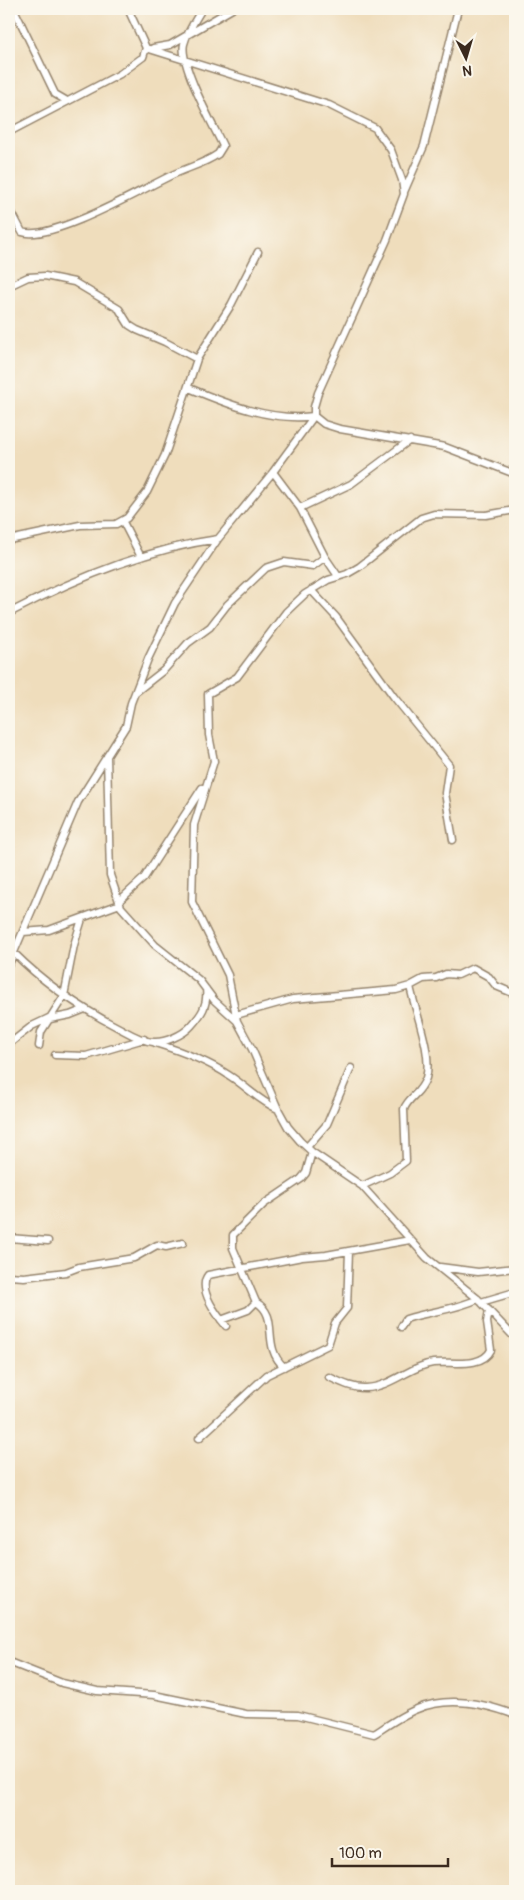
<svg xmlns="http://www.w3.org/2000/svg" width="524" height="1900" viewBox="0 0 524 1900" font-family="Pangolin,sans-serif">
<rect width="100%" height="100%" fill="#fbf7ec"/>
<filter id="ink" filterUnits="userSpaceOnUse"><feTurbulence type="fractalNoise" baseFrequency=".02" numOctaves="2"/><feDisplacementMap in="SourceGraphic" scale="10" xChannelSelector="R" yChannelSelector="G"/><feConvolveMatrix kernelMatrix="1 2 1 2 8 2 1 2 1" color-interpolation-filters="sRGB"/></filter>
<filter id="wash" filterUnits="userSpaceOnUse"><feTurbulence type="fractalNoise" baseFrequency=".0096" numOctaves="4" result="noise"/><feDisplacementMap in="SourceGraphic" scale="20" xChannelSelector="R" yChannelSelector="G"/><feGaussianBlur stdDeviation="1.12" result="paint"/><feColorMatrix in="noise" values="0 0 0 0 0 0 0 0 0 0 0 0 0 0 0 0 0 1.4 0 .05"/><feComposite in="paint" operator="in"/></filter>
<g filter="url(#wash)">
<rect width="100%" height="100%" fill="#efddbc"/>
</g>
<g filter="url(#ink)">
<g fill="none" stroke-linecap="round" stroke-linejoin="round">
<g stroke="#95846d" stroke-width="9">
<path id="street" d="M14 9 55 94 67 101
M146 48 329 105 375 128 391 150 402 180 404 194 387 240 318 393 314 407V416L324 424 340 429 445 447 515 474
M153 48 170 45 232 9
M9 132 120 74 143 57 146 48 128 9
M404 192 424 146 458 9
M9 207 22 232C50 242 141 190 170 176 186 168 204 164 218 154L223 146C213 125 179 64 184 44 187 32 196 19 202 9
M9 286 28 277 45 276 74 282 119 309 129 325 137 330 165 342 197 359
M189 388C227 404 272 422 314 416
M273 472 300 508 325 557 338 576
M300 508 351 484 410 440
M123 522 141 557
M9 540 80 525 116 524 127 518 147 492 165 455 197 359 231 305 258 252
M311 590 336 617 394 697 449 765 445 793 453 840
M9 613C74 579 145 549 218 539
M136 692 164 670 188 643 210 627 227 605 266 568 284 562 313 566 325 557
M107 756 110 875 121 907 155 945 199 980 214 1000 237 1021 252 1049 278 1109 288 1127 300 1141 312 1152 362 1186 427 1258 478 1299 515 1338
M119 901 144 878 202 788
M23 932 49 930 120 904
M14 953C45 984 82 1009 121 1029 130 1034 142 1041 153 1042 165 1043 183 1035 191 1026 202 1014 208 1005 206 989
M9 964 78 802 126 726 131 703 148 659 175 603 218 539 273 472 314 416
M64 996 74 945 82 919
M236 1015 293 999 396 990 410 986 423 979 436 978 446 974 458 975 473 968 489 977 496 986 515 994
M50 1019 70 1015 85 1009
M237 1021 228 975 192 902 194 825 214 761 209 735 208 694 237 677 286 612 305 594 328 580 347 574 359 567 421 518 434 514 486 515 515 510
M155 1043C181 1051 208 1061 230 1076 247 1087 259 1101 278 1109
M9 1044 32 1026 51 1017
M39 1046 41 1032 64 996
M55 1055 86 1056 144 1039
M307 1147 327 1124 351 1068
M362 1186 390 1173 406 1161 404 1109C409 1096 420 1095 426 1078 433 1054 415 1012 410 986
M9 1238 48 1241
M440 1267 478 1272 515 1268
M9 1276 24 1277 66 1272 79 1267 134 1258 157 1245 166 1247 183 1243
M256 1302C281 1317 260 1345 284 1367
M481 1302 515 1292
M221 1320 248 1310 256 1302 233 1248V1235L264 1204 301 1179 306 1173 312 1152
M226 1326C217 1315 197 1289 208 1275L302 1257 326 1255 410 1240
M401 1327 406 1319C431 1311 455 1310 478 1299
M329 1377C340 1382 354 1389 366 1388 391 1387 410 1366 433 1363 450 1361 482 1369 491 1350L487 1322 489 1310
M199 1438 267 1375 328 1345 335 1323 347 1308 349 1251
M9 1662 62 1683 97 1691 154 1695 246 1714 298 1715 374 1734C388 1725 402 1715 417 1709 448 1696 486 1704 515 1715"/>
</g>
<use href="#street" stroke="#fff" stroke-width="6"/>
</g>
</g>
<rect width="524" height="1900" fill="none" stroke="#fbf7ec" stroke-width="30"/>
<g transform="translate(466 58) rotate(175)" stroke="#fbf7ec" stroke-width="4" paint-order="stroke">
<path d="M0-4L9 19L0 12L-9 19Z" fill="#3b2a1e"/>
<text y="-8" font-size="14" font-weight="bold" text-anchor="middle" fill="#3b2a1e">N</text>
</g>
<path d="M332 1858v8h116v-8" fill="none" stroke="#3b2a1e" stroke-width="2.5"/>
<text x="339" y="1858" font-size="15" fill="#3b2a1e" stroke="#fbf7ec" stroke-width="4" paint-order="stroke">100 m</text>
</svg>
